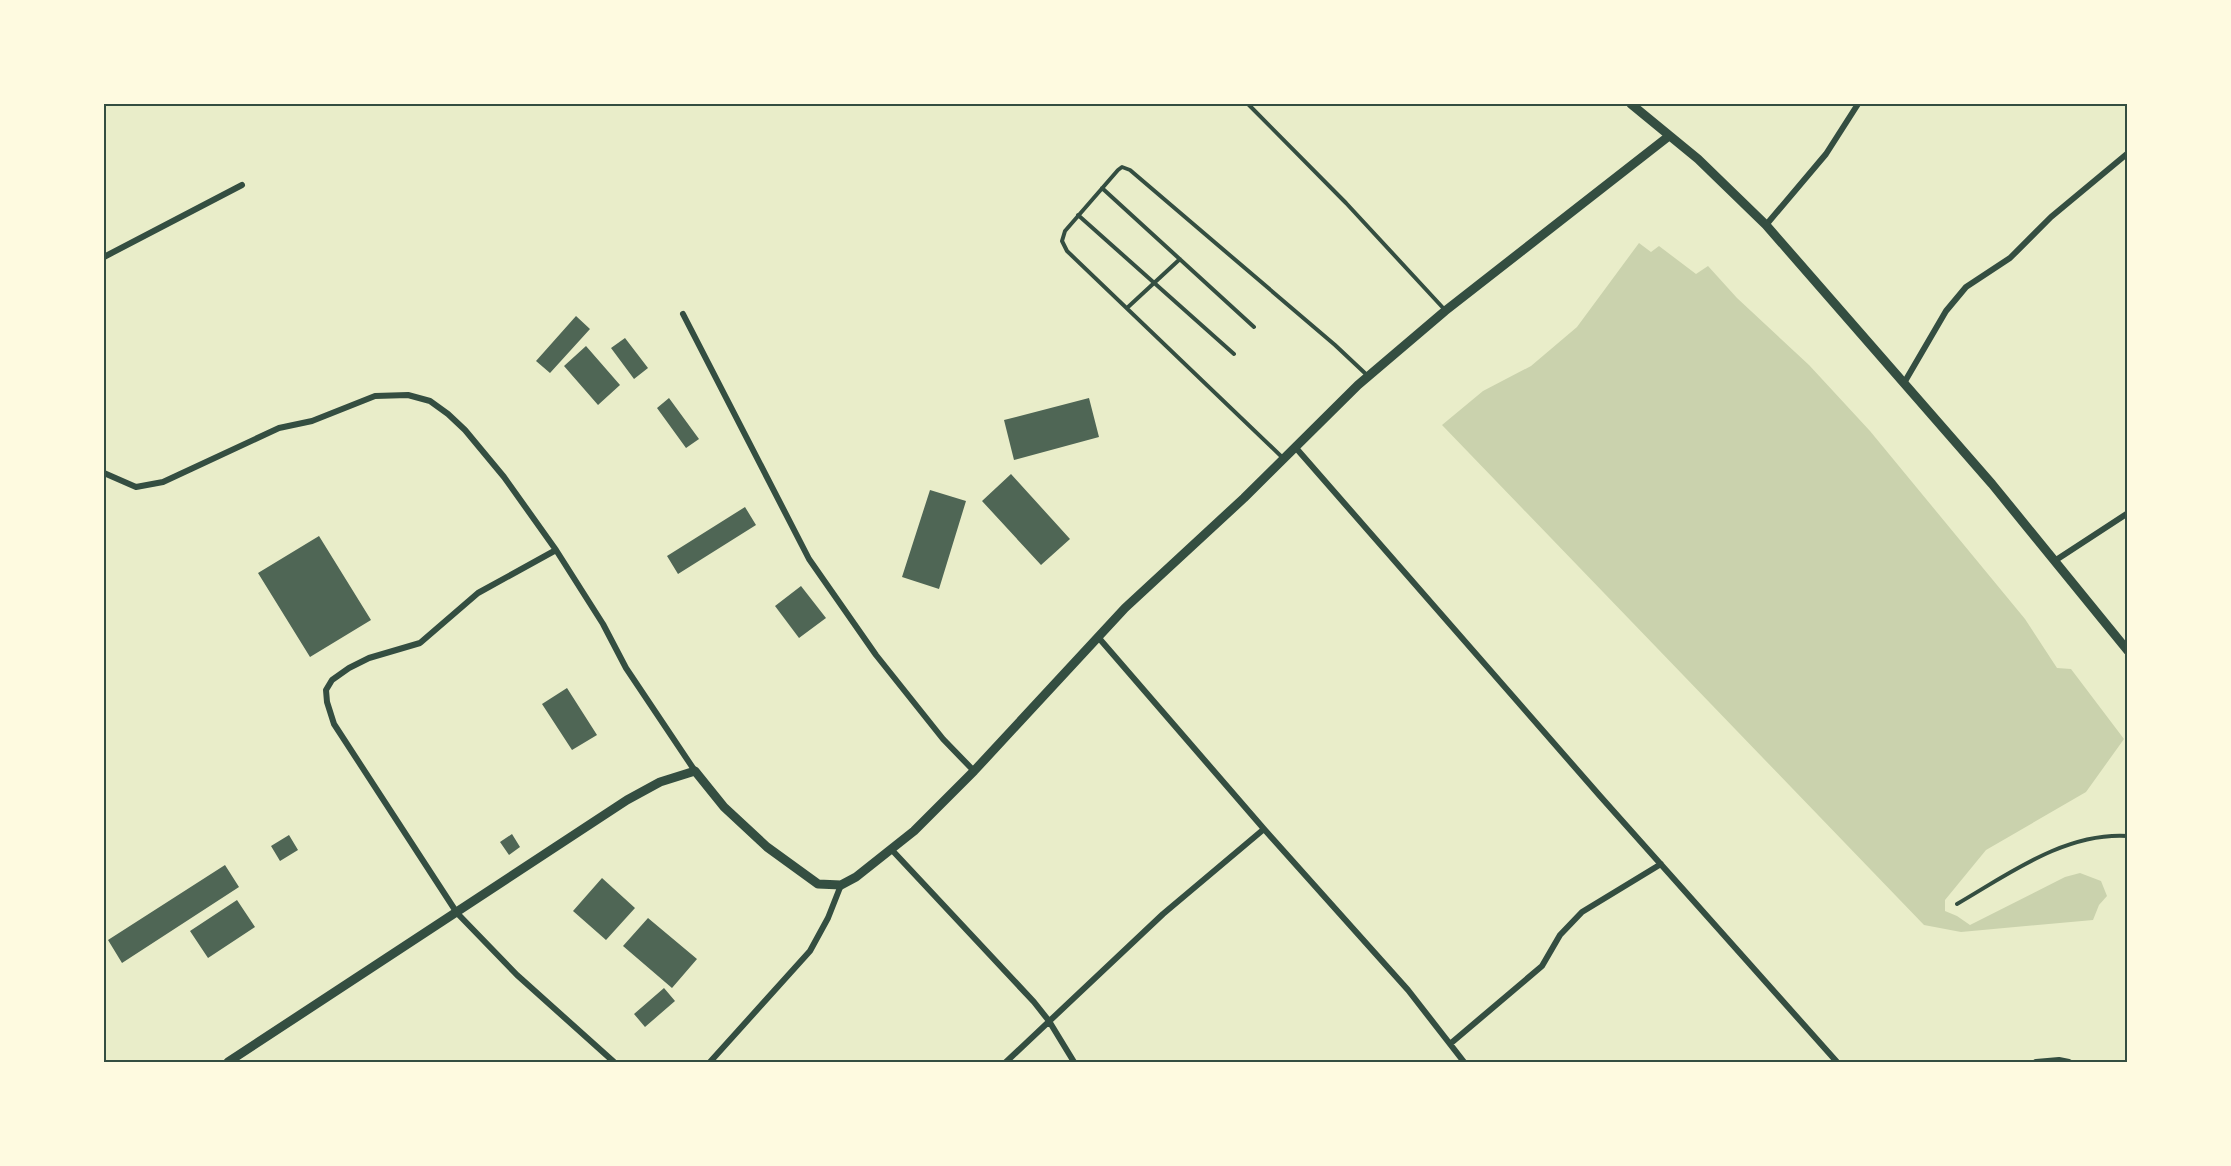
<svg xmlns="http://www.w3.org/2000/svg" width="2231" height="1166" viewBox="0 0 2231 1166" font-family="Bitter,serif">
<rect width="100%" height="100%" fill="#e9edc9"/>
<path fill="#cad2ad" d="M1639 243 1651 252 1659 246 1696 274 1708 266 1737 298 1809 365 1870 431 2025 619 2057 668 2071 669 2124 739 2086 792 1986 850 1945 900V911L1957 916 1970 925 2065 877 2080 873 2101 881 2107 896 2099 905 2093 920 1961 932 1924 925 1442 425 1483 391 1531 366 1577 327Z"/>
<path fill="#4f6655" d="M576 316 590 329 550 373 536 361Z
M625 338 648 368 634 379 611 348Z
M586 346 620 385 598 405 564 366Z
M669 398 699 439 686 448 657 408Z
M1089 398 1099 437 1014 460 1004 420Z
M1011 474 1070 539 1041 565 982 501Z
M930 490 966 501 939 589 902 577Z
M745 507 756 525 678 574 667 556Z
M319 536 371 620 310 657 258 573Z
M801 586 826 618 799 638 775 606Z
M567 688 597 735 572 750 542 704Z
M512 834 520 847 509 855 500 842Z
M289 835 298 850 280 861 271 846Z
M225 865 239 887 122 963 108 940Z
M602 878 635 908 606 940 573 911Z
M237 900 255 927 208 958 190 931Z
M648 918 697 959 672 988 623 946Z
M664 988 675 1001 645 1027 634 1014Z"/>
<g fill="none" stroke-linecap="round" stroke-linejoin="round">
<path stroke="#344e41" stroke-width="4" d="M1248 104 1346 203 1445 310
M1102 188 1254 327
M1078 215 1234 354
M1127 308 1180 259
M1284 459 1067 251 1062 241 1065 231 1118 170 1122 167 1130 170 1335 345 1368 376
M1957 904C2009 874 2065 832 2128 836"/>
<path stroke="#344e41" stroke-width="6" d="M1766 225 1826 154 1858 104
M104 257 242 185
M683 314 809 559 876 655 943 739 974 771
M1904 383 1946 311 1966 287 2010 258 2051 217 2128 153
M1296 448 1600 796 1837 1062
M104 473 136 487 163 482 279 428 312 421 375 396 408 395 430 401 448 414 465 430 504 477 556 550 603 624 626 668 695 771
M556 550 478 593 420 643 369 658 349 668 332 680 326 690 327 702 334 724 457 913 517 975 614 1062
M2056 560 2128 513
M1098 637 1264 829 1408 990 1464 1062
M891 849 1034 1002 1049 1021 1074 1062
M1450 1044 1542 966 1560 935 1582 912 1661 864
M710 1062 810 951 828 918 841 885
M1006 1062 1163 914 1264 829
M2036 1062 2059 1060 2069 1062"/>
<path stroke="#344e41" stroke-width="9" d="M1631 104 1698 159 1766 225 1992 484 2128 651
M228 1062 627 800 660 782 695 771 724 807 767 847 818 884 841 885 856 877 914 831 974 771 1125 608 1244 498 1358 385 1445 311 1669 136"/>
</g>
<rect width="2231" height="1166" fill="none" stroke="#fefae0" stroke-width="210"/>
<rect x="105" y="105" width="2021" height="956" fill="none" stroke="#344e41" stroke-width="2"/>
</svg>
